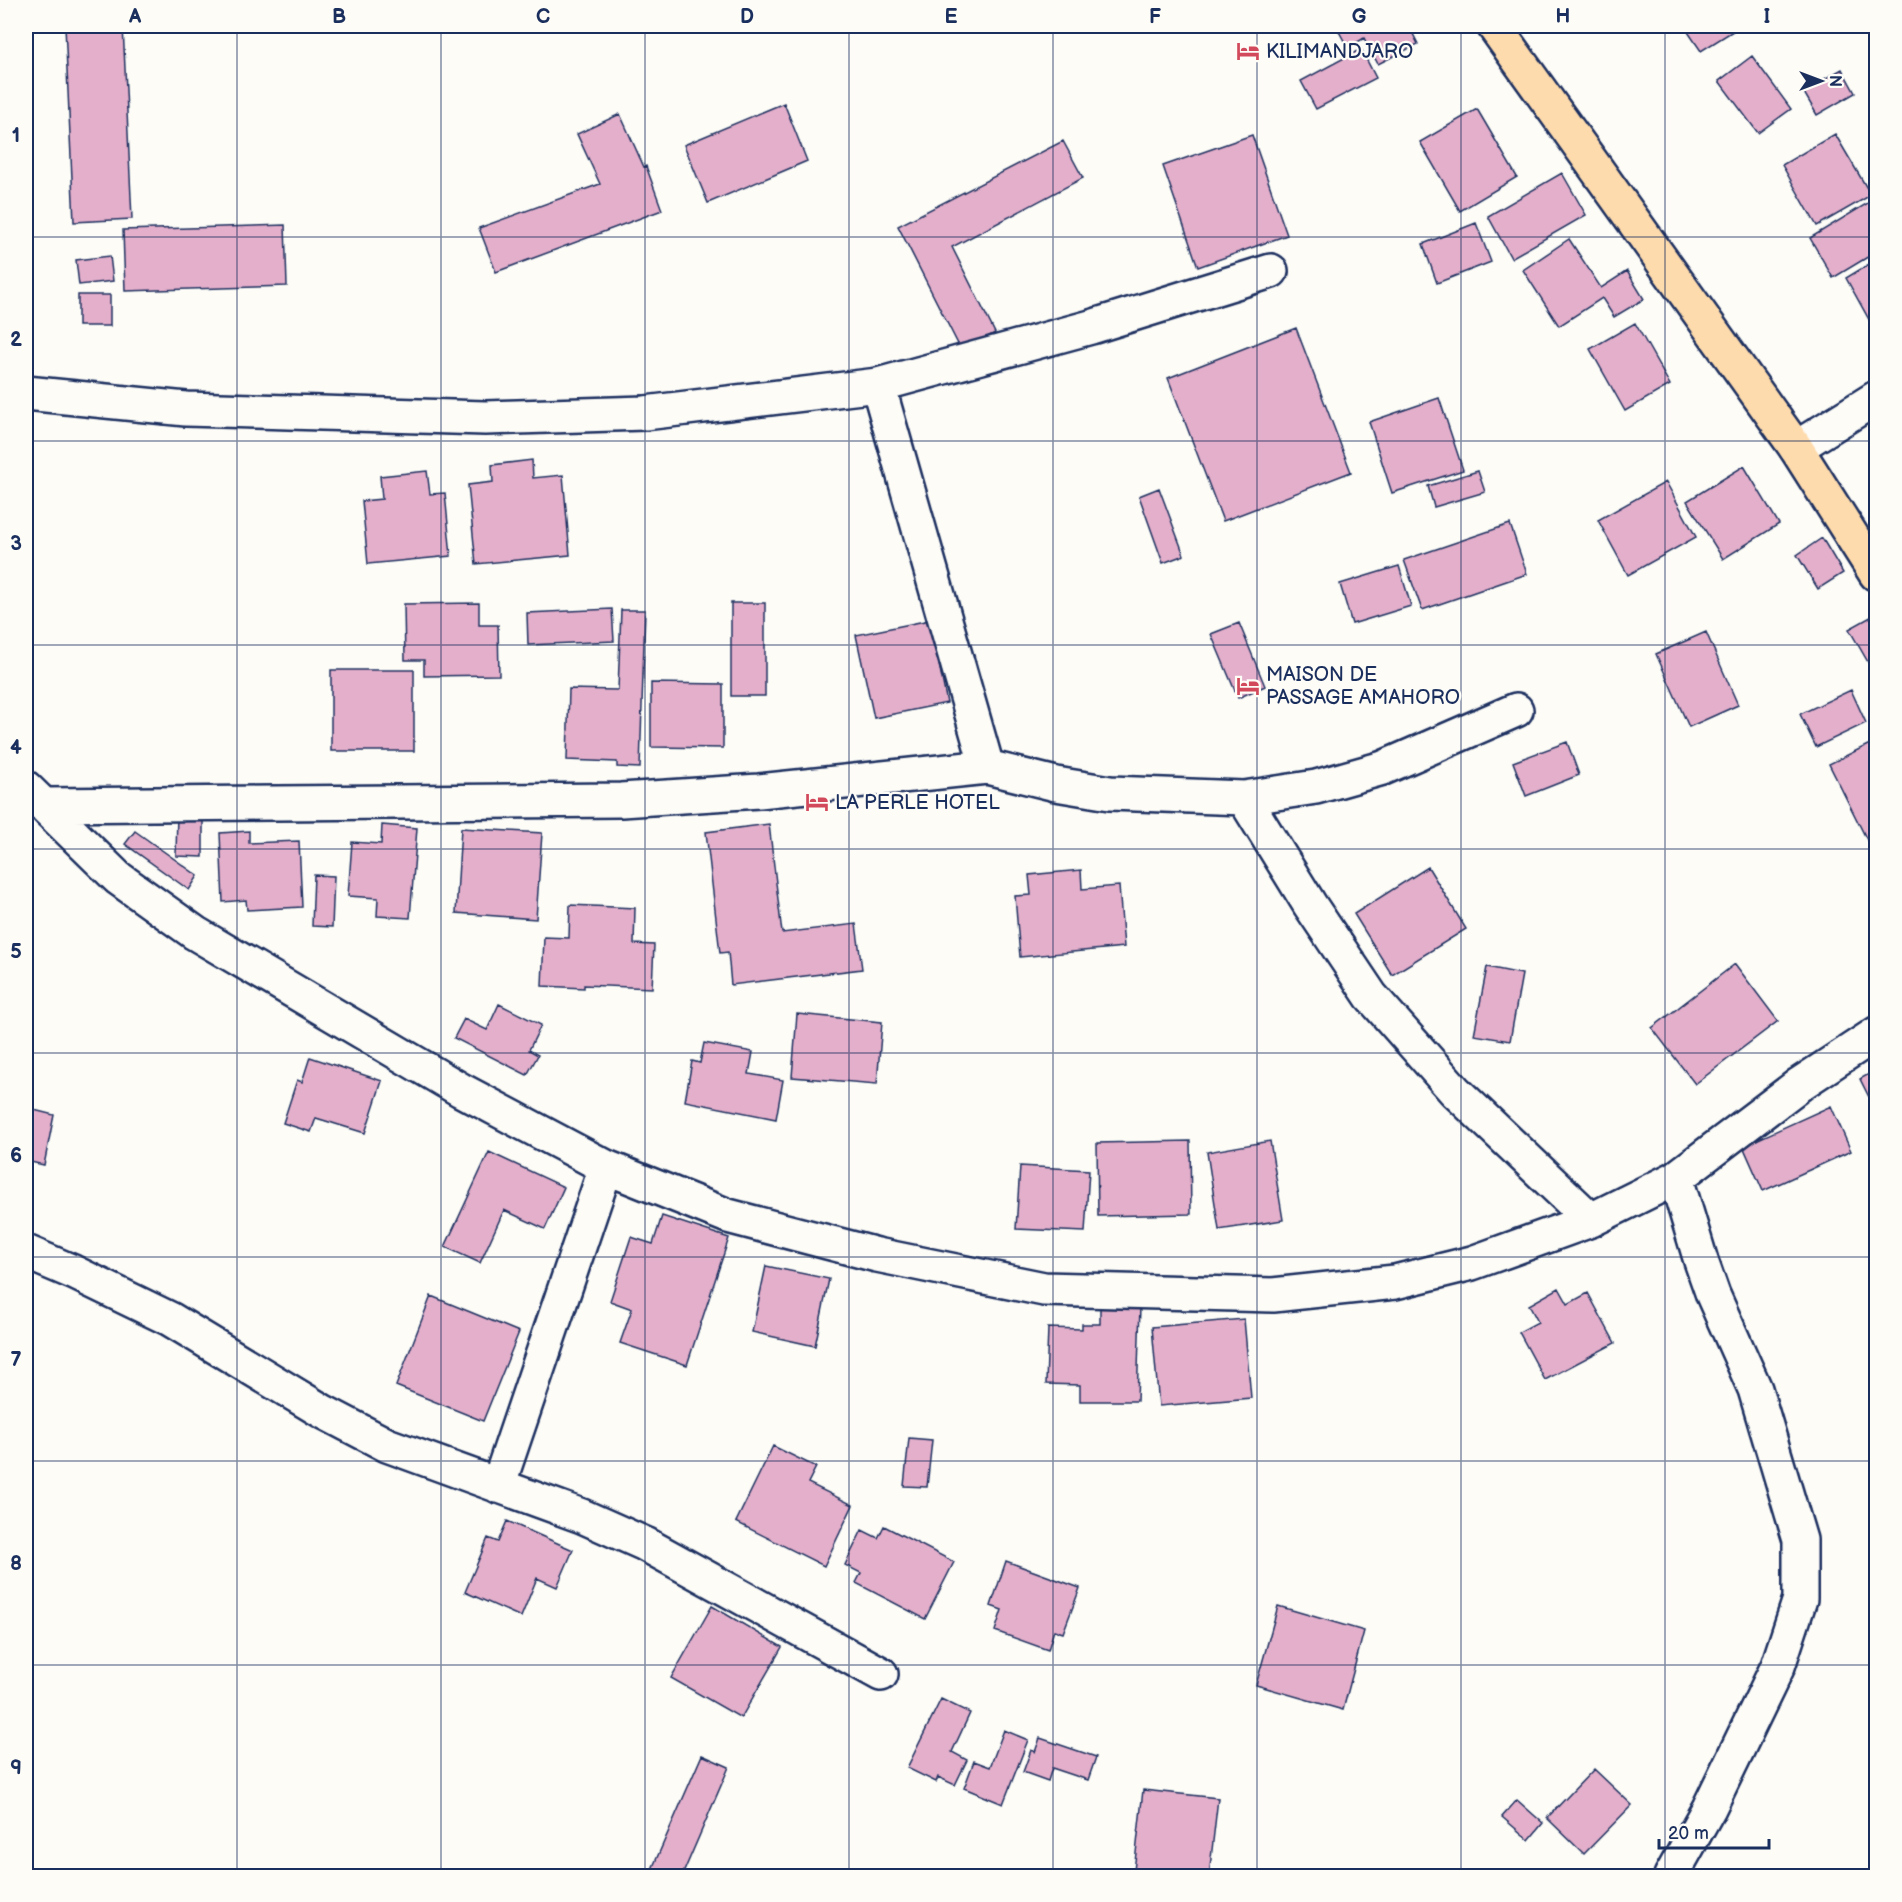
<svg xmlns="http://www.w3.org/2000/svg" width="1902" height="1902" viewBox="0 0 1902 1902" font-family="'Balsamiq Sans',sans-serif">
<rect width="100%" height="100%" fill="#fdfcf7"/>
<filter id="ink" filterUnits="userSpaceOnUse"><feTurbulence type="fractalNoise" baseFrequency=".0167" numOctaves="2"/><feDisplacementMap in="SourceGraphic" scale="12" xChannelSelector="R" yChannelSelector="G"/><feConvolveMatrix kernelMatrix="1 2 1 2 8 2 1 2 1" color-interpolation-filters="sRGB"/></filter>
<g filter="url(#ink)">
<path fill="#e4afca" stroke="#1b2f5e" stroke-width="1.5" d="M65 26H123L132 219 74 222Z
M1336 26H1409L1418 44 1378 64 1364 38 1348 48Z
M1684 26H1741L1701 51Z
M1361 49 1376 78 1316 109 1301 81Z
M1752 56 1791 109 1758 133 1719 81Z
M1842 69 1855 93 1817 115 1803 91Z
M784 103 807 161 708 203 684 145Z
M1477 109 1517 177 1460 211 1420 142Z
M620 114 644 167 646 166 662 210 496 272 479 228 600 184 577 134Z
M1835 134 1871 195 1817 226 1782 165Z
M1252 135 1287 235 1198 267 1163 166Z
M1063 141 1083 178 952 247 995 333 961 350 898 226Z
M1562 173 1586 215 1511 258 1488 216Z
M1876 198V252L1833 278 1810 238Z
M1476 223 1491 262 1437 283 1423 244Z
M285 225 287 286 125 291 123 230Z
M1569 239 1601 288 1627 271 1644 299 1614 317 1602 298 1559 326 1523 270Z
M110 256 113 281 79 285 76 260Z
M1874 261 1876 265V332L1846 278Z
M78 295H110V326H78Z
M1635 323 1670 385 1625 411 1590 349Z
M1296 328 1351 472 1223 521 1168 378Z
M1439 398 1463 470 1392 493 1369 422Z
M532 460 533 478 563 475 570 555 476 564 468 485 493 482 492 465Z
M1744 466 1779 524 1723 559 1687 501Z
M427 471 430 494 445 493 451 556 368 564 362 501 382 499 380 476Z
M1478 471 1485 492 1434 507 1428 486Z
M1666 482 1696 537 1628 575 1598 520Z
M1159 488 1184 555 1163 563 1139 496Z
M1510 524 1527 574 1422 610 1404 560Z
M1822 538 1843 573 1818 589 1797 555Z
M1399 566 1411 606 1352 624 1340 584Z
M479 603V625H498L499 675 424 676V660H405L404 604Z
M731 603H765V696H731Z
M612 609 614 641 528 645 527 613Z
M621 610H645L640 768 617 767V762L567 760 569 689 618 690Z
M1876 614V676L1849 629Z
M930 620 947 703 874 718 856 635Z
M1239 623 1265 686 1238 698 1211 634Z
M1706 632 1738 705 1689 727 1656 654Z
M331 670H414V751H331Z
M651 683 723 684V748L651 747Z
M1851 690 1866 723 1816 747 1800 714Z
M1876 741V838L1868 842 1829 764Z
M1567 742 1579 775 1526 796 1513 762Z
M177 814 203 815V857L176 856Z
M769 824 782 933 856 924 862 969 731 985 728 952 720 953 706 832Z
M382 825 417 828 410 918 377 916 378 898 348 896 352 842 381 844Z
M461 828 542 833 536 919 456 913Z
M135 831 198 876 189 890 125 844Z
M249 831V843L299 841 302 907 247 910 246 900 223 902 220 833Z
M1428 867 1466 929 1392 975 1354 914Z
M1081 870 1082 889 1119 886 1124 947 1020 957 1015 896 1031 895 1029 875Z
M314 875 334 876 332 927 312 926Z
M570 905 635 908 634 944 654 945 652 988 584 985V988L542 986 544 937 569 938Z
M1735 964 1778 1021 1695 1084 1652 1028Z
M1487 967 1522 974 1510 1041 1474 1035Z
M499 1004 541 1025 529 1050 538 1055 527 1075 454 1038 464 1019 487 1030Z
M797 1014 882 1022 877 1084 792 1077Z
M704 1043 753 1052 749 1074 783 1080 776 1119 685 1101 692 1061 700 1063Z
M310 1057 382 1081 365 1133 316 1118 311 1132 283 1123 297 1080 302 1082Z
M1876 1070V1111L1860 1079Z
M1831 1106 1851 1151 1763 1191 1743 1146Z
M26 1108 54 1115 44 1165 26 1161Z
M1190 1141 1191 1214 1098 1216 1097 1143Z
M1270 1141 1283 1220 1219 1230 1207 1152Z
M489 1152 564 1187 545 1229 504 1210 480 1263 445 1247Z
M1020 1166 1089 1170 1085 1232 1016 1229Z
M662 1216 729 1238 687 1365 620 1343 632 1309 610 1301 631 1237 653 1244Z
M766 1266 829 1279 815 1346 752 1332Z
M1559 1288 1568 1304 1588 1293 1615 1343 1545 1380 1519 1332 1538 1322 1529 1305Z
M431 1296 519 1332 483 1421 396 1386Z
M1100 1305 1140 1306 1137 1401H1080V1385L1046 1384 1048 1328 1082 1329V1324H1100Z
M1244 1319 1251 1398 1159 1406 1152 1327Z
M909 1438 932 1440 927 1487 904 1486Z
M773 1446 816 1467 808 1483 853 1505 824 1566 736 1522Z
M507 1521 573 1550 557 1587 537 1578 521 1617 465 1592 488 1538 498 1542Z
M884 1526 954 1562 925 1619 856 1583 861 1573 845 1565 862 1530 878 1538Z
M1006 1561 1080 1588 1063 1633 1054 1630 1048 1650 995 1631 1002 1610 991 1606Z
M712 1606 782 1647 741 1718 671 1678Z
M1278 1606 1364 1631 1343 1710 1256 1685Z
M941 1699 970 1713 952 1752 967 1760 955 1785 938 1777 936 1782 907 1768Z
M1004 1730 1028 1740 1003 1804 964 1788 974 1761 990 1767Z
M1040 1738 1096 1757 1088 1780 1052 1768 1048 1781 1023 1772 1031 1750 1035 1752Z
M702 1755 729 1767 682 1876H649Z
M1594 1769 1632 1805 1584 1854 1547 1818Z
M1143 1790 1218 1798 1209 1876H1188L1134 1871Z
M1517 1800 1543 1823 1529 1840 1502 1817Z
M719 1869 736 1876H715Z"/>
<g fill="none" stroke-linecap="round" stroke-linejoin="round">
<g stroke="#1b2f5e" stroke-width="38">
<path id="minor" d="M878 385 987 767
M26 393 186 409 485 418 645 413 878 385 1091 327 1271 271
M1796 448 1876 398
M26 788 118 878 195 933 461 1090 606 1167 728 1216 877 1255 1044 1289 1273 1295 1395 1282 1472 1263 1591 1220 1676 1178 1800 1084 1876 1034
M1244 798 1310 905 1371 996 1455 1091 1591 1220
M45 805 621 800 759 791 987 767 1056 784 1110 793 1244 798 1316 787 1383 768 1516 710
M26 1252 73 1272 170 1319 322 1411 387 1445 582 1516 645 1544 881 1674
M498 1486 606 1167
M1671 1876 1709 1808 1778 1666 1800 1599V1540L1755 1389 1713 1295 1701 1261 1676 1178"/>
</g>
<g stroke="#1b2f5e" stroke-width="38">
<path id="primary" d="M1494 26 1796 448 1876 574"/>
</g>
<use href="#minor" stroke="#fdfcf7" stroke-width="33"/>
<use href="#primary" stroke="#fedbac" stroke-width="33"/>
</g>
</g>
<path fill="none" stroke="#1b2f5e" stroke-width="1.5" stroke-opacity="0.55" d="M237 26V1876M441 26V1876M645 26V1876M849 26V1876M1053 26V1876M1257 26V1876M1461 26V1876M1665 26V1876M26 237H1876M26 441H1876M26 645H1876M26 849H1876M26 1053H1876M26 1257H1876M26 1461H1876M26 1665H1876"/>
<defs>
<g id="hotel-bare" transform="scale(1.8)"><path d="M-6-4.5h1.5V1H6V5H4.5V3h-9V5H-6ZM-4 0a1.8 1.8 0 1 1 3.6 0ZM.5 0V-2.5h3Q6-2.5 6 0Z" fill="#d1495b" stroke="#fdfcf7" stroke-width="2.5" paint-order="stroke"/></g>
</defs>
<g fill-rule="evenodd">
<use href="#hotel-bare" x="1248" y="51"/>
<use href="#hotel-bare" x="1248" y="686"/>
<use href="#hotel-bare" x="817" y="802"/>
</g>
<g text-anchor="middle" stroke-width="4.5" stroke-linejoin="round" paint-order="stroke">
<g font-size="20" fill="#1b2f5e" stroke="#fdfcf7" text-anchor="start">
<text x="1266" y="58">KILIMANDJARO</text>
<text x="1266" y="681">MAISON DE<tspan x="1266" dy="23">PASSAGE AMAHORO</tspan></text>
<text x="835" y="809">LA PERLE HOTEL</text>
</g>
</g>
<rect width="1902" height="1902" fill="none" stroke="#fdfcf7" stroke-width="66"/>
<g transform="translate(1821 81) rotate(90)" stroke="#fdfcf7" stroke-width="4.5" paint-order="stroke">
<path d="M0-4.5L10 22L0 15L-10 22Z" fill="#1b2f5e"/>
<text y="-9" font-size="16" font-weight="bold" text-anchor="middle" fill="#1b2f5e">N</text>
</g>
<path d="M1659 1839v9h110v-9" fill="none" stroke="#1b2f5e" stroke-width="3"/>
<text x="1668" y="1839" font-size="18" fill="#1b2f5e" stroke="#fdfcf7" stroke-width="4.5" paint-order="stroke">20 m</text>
<rect x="33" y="33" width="1836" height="1836" fill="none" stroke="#1b2f5e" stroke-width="2"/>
<g font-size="20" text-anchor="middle" font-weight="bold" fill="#1b2f5e">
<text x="135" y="23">A</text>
<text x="339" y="23">B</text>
<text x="543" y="23">C</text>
<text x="747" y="23">D</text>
<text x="951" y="23">E</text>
<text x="1155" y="23">F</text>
<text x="1359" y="23">G</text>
<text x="1563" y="23">H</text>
<text x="1767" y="23">I</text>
<text x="16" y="142">1</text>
<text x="16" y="346">2</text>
<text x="16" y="550">3</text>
<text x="16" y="754">4</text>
<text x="16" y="958">5</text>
<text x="16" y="1162">6</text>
<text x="16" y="1366">7</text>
<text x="16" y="1570">8</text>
<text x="16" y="1774">9</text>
</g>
</svg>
